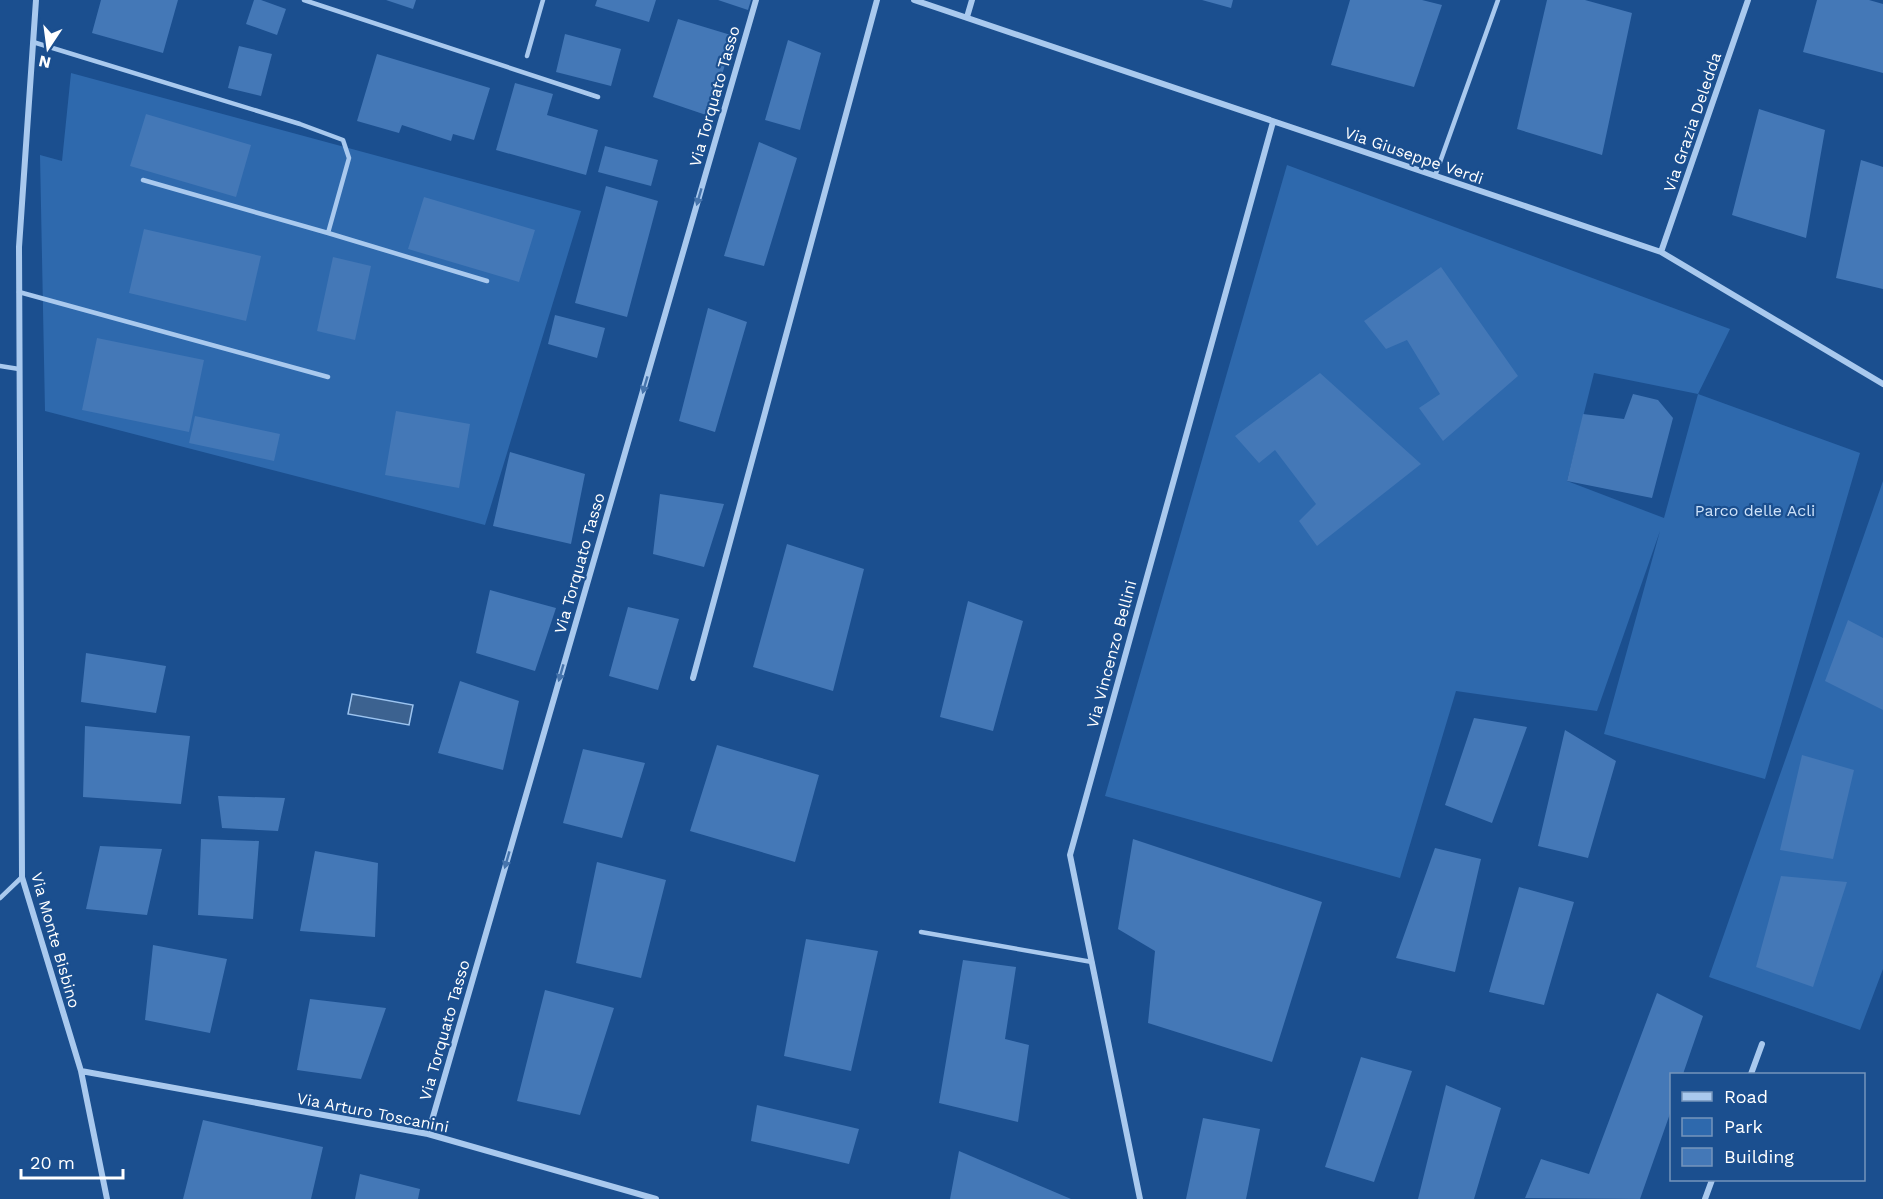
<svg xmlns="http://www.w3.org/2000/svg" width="1883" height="1199" viewBox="0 0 1883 1199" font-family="'Work Sans',sans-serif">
<rect width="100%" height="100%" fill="#1b4f8f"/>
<path fill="#2e69ad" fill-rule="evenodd" d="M71 73 581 211 485 525 45 411 40 155 62 161Z
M1287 165 1730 329 1698 394 1860 453 1765 779 1604 734 1660 531 1597 711 1456 691 1400 878 1105 796ZM1594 373 1698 394 1664 518 1567 481Z
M1883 481V969L1860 1030 1709 977Z"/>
<path fill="#3c6290" stroke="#9cc4f0" stroke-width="1.5" d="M352 694 413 705 409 725 348 714Z"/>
<path fill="#4478b7" d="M101 0H178L163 53 92 33Z
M254 0H261L286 9 277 35 246 24Z
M386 0H416L413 9Z
M597 0H656L649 22 595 6Z
M718 0H751L748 10Z
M1202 0H1233L1231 8Z
M1350 0H1422L1442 5 1414 87 1331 65Z
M1547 0H1585L1632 13 1602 155 1517 129Z
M1817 0H1869L1883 4V73L1803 52Z
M678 19 734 36 709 116 653 97Z
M565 34 621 49 611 86 556 72Z
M788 40 821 53 800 130 765 120Z
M239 46 272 54 261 96 228 88Z
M377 54 490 88 474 140 453 134 451 141 402 125 399 133 357 121Z
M515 83 553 94 547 115 598 130 586 175 496 150Z
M1759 109 1825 130 1806 238 1732 215Z
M146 114 251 145 236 197 130 166Z
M759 142 797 158 764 266 724 256Z
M605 146 658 160 651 186 598 172Z
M1861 160 1883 167V289L1836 278Z
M606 186 658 201 627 317 575 303Z
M424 197 535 230 519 282 408 249Z
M144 229 261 256 246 321 129 293Z
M333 257 371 266 355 340 317 331Z
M1441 267 1518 376 1443 441 1419 408 1440 394 1407 340 1386 349 1364 321Z
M708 308 747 322 715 432 679 421Z
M555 315 605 328 597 358 548 344Z
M97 338 204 360 189 432 82 410Z
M1320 373 1421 464 1317 546 1299 521 1316 504 1275 450 1259 463 1235 436Z
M1633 394 1658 400 1673 418 1652 498 1567 481 1583 414 1624 419Z
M396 411 470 424 459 488 385 475Z
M195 416 280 434 274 461 189 443Z
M510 452 585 474 571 544 493 526Z
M660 494 724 504 704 567 653 554Z
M787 544 864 569 833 691 753 667Z
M490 590 556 608 535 671 476 653Z
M968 601 1023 621 993 731 940 717Z
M628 607 679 619 658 690 609 676Z
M1848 620 1883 638V710L1825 681Z
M86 653 166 666 156 713 81 702Z
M460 681 519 701 503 770 438 753Z
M1474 718 1527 727 1492 823 1445 805Z
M85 726 190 736 181 804 83 797Z
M1565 730 1616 761 1588 858 1538 846Z
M717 745 819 775 795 862 690 831Z
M583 749 645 763 622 838 563 823Z
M1802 755 1854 770 1833 859 1780 850Z
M218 796 285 798 278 831 222 828Z
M201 839 259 841 253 919 198 915Z
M1133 839 1322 902 1272 1062 1148 1023 1155 951 1118 929Z
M100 846 162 849 147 915 86 909Z
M1435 848 1481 859 1455 972 1396 958Z
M315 851 378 863 375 937 300 931Z
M597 862 666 880 641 978 576 963Z
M1781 876 1847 882 1813 987 1756 967Z
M1519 887 1574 902 1544 1005 1489 992Z
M806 939 878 951 851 1071 784 1056Z
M153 945 227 959 210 1033 145 1020Z
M963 960 1016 967 1005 1039 1029 1045 1018 1122 939 1103Z
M545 990 614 1008 580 1115 517 1101Z
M1657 993 1703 1016 1683 1074H1672V1108L1640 1199 1525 1198 1541 1159 1589 1174Z
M310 999 386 1008 361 1079 297 1070Z
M1361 1057 1412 1071 1374 1182 1325 1167Z
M1446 1085 1501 1108 1474 1199H1418Z
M757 1105 859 1129 849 1164 751 1141Z
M1203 1118 1260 1129 1246 1199H1186Z
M203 1120 323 1147 311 1199H183Z
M959 1151 1071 1199H950Z
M360 1174 420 1189 418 1199H355Z"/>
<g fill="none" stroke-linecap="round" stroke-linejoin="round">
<path stroke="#a9c9ee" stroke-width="4.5" d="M304 0 598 97
M33 42 300 124 343 140 349 158 328 233 487 281
M527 56 543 0
M1435 176 1498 0
M143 180 328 233
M19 292 328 377
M0 366 19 369
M0 898 22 877
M921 932 1092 962"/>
<path stroke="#a9c9ee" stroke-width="6" d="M36 0 19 247 22 877 81 1071 107 1199
M914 0 1661 252 1883 384
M967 17 972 0
M1661 252 1748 0
M693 678 877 0
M81 1071 428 1134 656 1199
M1751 1074 1762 1044
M428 1134 756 0
M1140 1199 1070 855 1273 122
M1705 1199 1712 1180"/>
</g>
<defs><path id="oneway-solid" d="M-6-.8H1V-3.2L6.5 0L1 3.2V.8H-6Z" transform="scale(1.5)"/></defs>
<g fill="#4674ac">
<use href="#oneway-solid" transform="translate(699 197) rotate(106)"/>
<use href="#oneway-solid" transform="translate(645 385) rotate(106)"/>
<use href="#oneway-solid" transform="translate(561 673) rotate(106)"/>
<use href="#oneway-solid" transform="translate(507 860) rotate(106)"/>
</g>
<g text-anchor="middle" stroke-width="4.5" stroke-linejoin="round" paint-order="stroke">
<g font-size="16" fill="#fff" stroke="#1b4f8f">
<text transform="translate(714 96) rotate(-74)" y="6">Via Torquato Tasso</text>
<text transform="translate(1692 122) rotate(-71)" y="6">Via Grazia Deledda</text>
<text transform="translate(1414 155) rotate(19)" y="6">Via Giuseppe Verdi</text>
<text transform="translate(579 563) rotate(-74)" y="6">Via Torquato Tasso</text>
<text transform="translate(1111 654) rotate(-75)" y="6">Via Vincenzo Bellini</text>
<text transform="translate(56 940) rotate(74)" y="6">Via Monte Bisbino</text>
<text transform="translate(444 1030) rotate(-74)" y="6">Via Torquato Tasso</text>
<text transform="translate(373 1112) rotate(11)" y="6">Via Arturo Toscanini</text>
</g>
<g font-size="16" fill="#cfe3fa" stroke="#1b4f8f">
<text x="1755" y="516">Parco delle Acli</text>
</g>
</g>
<rect x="1670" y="1073" width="195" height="108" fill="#1b4f8f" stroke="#7695bc" stroke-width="1.5"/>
<rect x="1682" y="1092" width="30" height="9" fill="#a9c9ee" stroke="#7695bc" stroke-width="1.5"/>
<text x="1724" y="1103" font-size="18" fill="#ffffff">Road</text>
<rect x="1682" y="1118" width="30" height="18" fill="#2e69ad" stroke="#7695bc" stroke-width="1.5"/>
<text x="1724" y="1133" font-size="18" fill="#ffffff">Park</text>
<rect x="1682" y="1148" width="30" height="18" fill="#4478b7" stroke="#7695bc" stroke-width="1.5"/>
<text x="1724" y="1163" font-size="18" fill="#ffffff">Building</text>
<g transform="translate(48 48) rotate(193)" stroke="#1b4f8f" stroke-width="4.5" paint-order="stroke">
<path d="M0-4.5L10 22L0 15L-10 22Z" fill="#ffffff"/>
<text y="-9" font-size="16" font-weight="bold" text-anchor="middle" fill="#ffffff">N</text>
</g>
<path d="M21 1169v9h102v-9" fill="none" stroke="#ffffff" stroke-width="3"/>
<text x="30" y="1169" font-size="18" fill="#ffffff" stroke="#1b4f8f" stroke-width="4.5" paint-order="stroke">20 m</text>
</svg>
